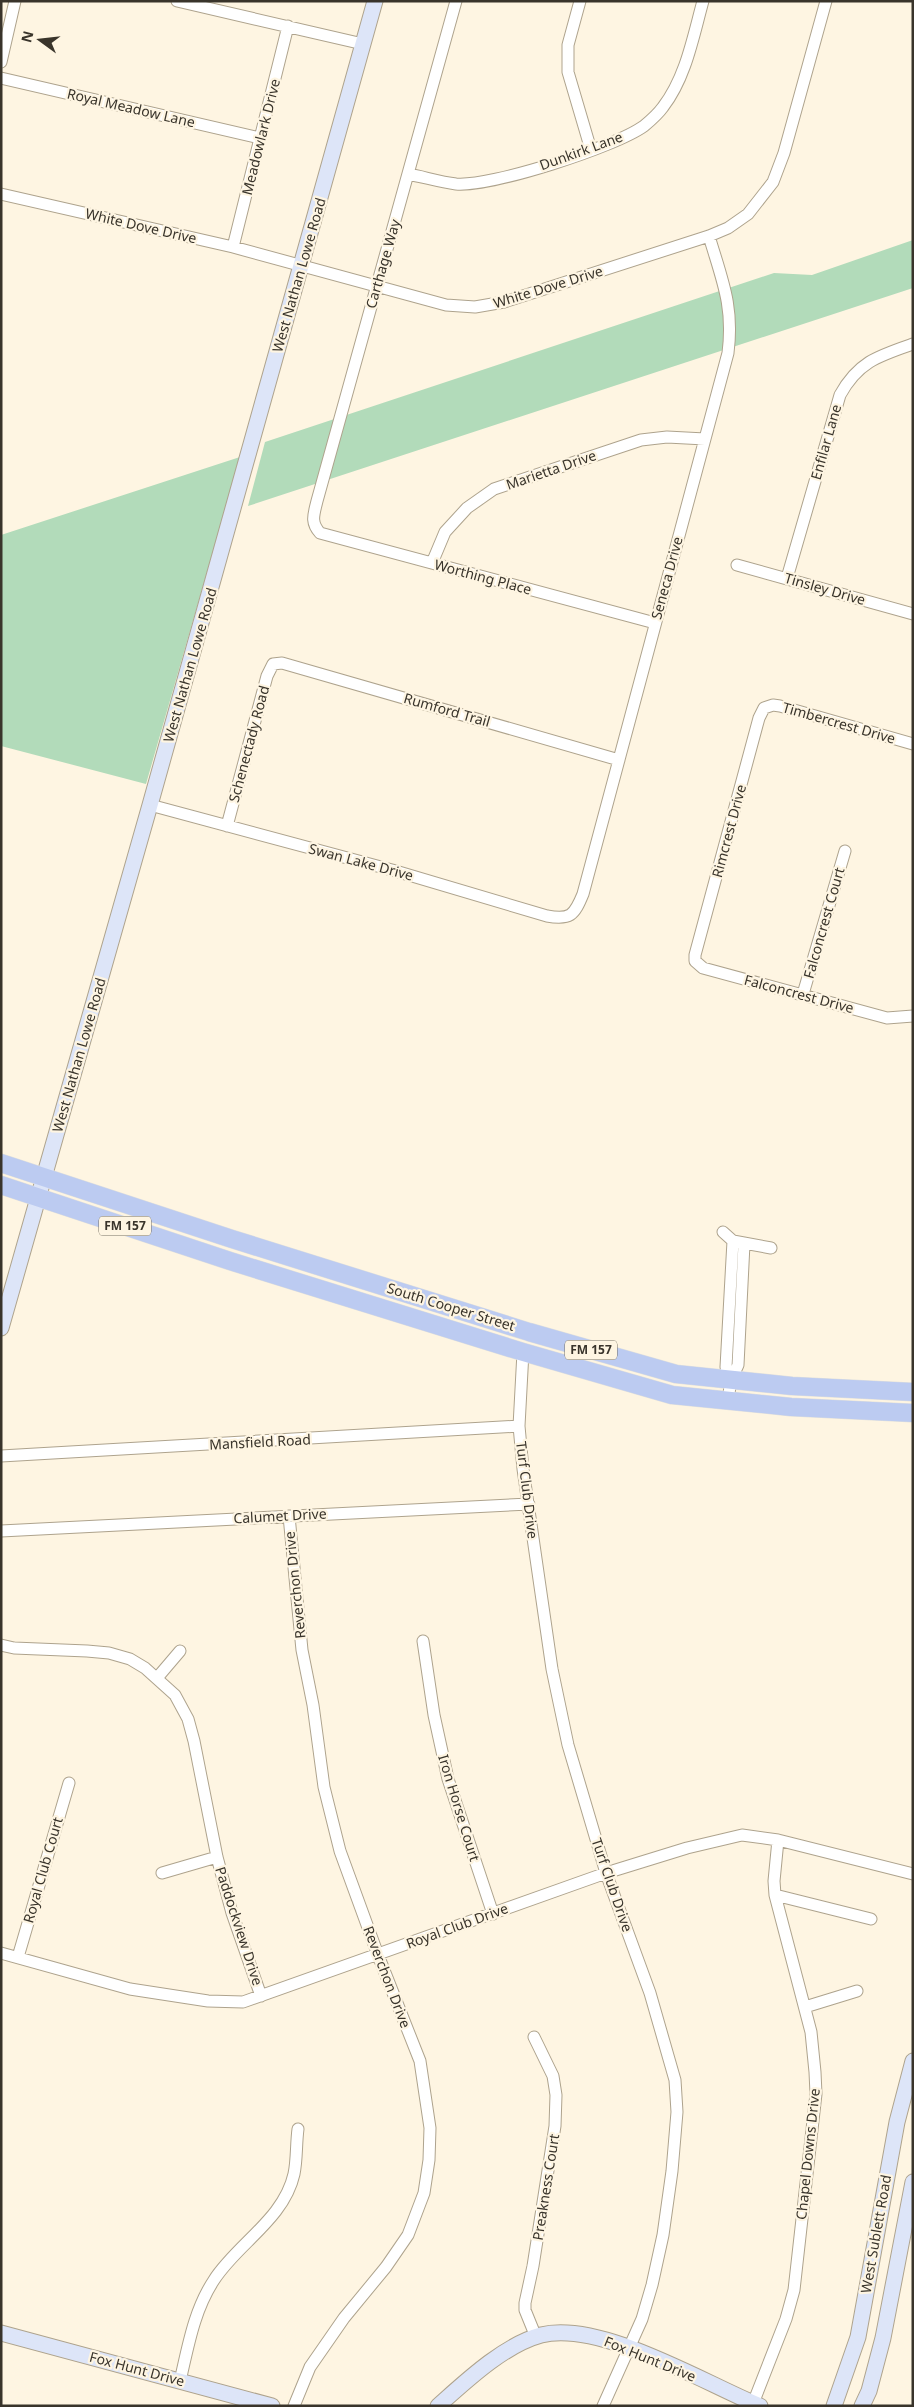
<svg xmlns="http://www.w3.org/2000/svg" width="914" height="2407" viewBox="0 0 914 2407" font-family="'Noto Sans',sans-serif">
<rect width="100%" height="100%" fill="#fef5e2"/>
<path fill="#b2dbba" d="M913 240V288L248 506 265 442 774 273 812 275Z
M240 457 146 784 1 746V535Z"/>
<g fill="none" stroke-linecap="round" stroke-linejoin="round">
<g stroke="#aea38d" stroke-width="13">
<path id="street" d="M177 1 363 44
M456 1 317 501C314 514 310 522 320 533L655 623
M580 1 568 45V72L591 150
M1 62 15 1
M1 78 260 138
M408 174C424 177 440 182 456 184 491 187 615 147 644 126 650 121 658 114 663 107 686 77 693 37 703 1
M1 194 233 247 446 305 475 307 504 302 709 236 728 228 748 214 773 182 784 153 826 1
M233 247 288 26
M432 563 445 532 467 508 494 489 641 440 667 437 705 439
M737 565 913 614
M787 578 840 395C858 362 878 356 913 344
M913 744 780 706 773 705 764 708 759 718 695 955V961L703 968 887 1018 913 1016
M150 805 392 870 547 916C570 920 574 916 583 894L728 353C734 306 722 280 709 236
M227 826 267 676 273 664 282 663 619 760
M803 994 845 851
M723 1232 733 1241 771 1248
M523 1352 519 1426 523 1469 552 1669 568 1745 606 1873 650 1993 675 2080 677 2112 672 2171 663 2235 652 2285 642 2319 603 2406
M731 1380 726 1367 733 1241
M728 1400 731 1380 738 1365 744 1244
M1 1456 519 1426
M289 1516 302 1650 313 1705 324 1787 340 1851 378 1955 420 2061 430 2128 429 2160 424 2193 408 2235 386 2267 344 2318 310 2367 294 2406
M1 1531 529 1504
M423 1641 434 1715 448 1779 493 1914
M1 1645 14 1648 87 1651 109 1653 130 1659 145 1668 175 1695 188 1719 194 1741 217 1857 232 1913 261 1996
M157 1678 180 1651
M162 1873 217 1857
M775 1895 871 1919
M1 1953 130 1989 208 2001 243 2002 606 1873 687 1848 742 1835 778 1840 913 1874
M18 1957 69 1783
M805 2007 857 1991
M534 2037 553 2076 556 2095 555 2126 533 2266 525 2303V2310L536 2337
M180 2381C188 2347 194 2310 214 2280 237 2244 284 2219 294 2174 297 2160 296 2144 298 2129
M752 2406 786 2319 794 2290 816 2094 815 2072 811 2032 775 1895 774 1881 778 1840"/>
</g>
<g stroke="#aea38d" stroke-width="17">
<path id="secondary" d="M1 1328 150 805 375 1
M1 2333 272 2406
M438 2406C466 2381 504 2345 541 2335 600 2320 704 2383 760 2406
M834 2406 858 2337 897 2122 913 2061
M862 2406 869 2391 883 2338 913 2182"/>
</g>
<g stroke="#dfdfdd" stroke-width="19">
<path id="primary" d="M1 1163 232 1239 529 1332 676 1374 792 1386 913 1392
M1 1185 230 1261 523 1352 672 1395 791 1407 913 1413"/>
</g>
<use href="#street" stroke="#fff" stroke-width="11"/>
<use href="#secondary" stroke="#dde5f8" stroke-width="15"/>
<use href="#primary" stroke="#bccbf1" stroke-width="18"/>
</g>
<g text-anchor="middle" stroke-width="4.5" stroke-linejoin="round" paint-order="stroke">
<g fill="#fef5e2" stroke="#746e62" stroke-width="1">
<rect x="99" y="1216.5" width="52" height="19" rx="4"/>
<rect x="565" y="1340.5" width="52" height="19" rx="4"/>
</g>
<g font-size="12" font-weight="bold" fill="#39342b">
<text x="125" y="1230">FM 157</text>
<text x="591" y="1354">FM 157</text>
</g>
<g font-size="14" fill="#39342b" stroke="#fef5e2">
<text transform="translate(131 108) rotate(13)" y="5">Royal Meadow Lane</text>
<text transform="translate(261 137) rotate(-76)" y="5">Meadowlark Drive</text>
<text transform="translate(581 151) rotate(-20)" y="5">Dunkirk Lane</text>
<text transform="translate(141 226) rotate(13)" y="5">White Dove Drive</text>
<text transform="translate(383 264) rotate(-74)" y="5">Carthage Way</text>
<text transform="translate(299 275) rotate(-74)" y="5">West Nathan Lowe Road</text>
<text transform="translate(548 287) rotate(-17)" y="5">White Dove Drive</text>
<text transform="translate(826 442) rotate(-74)" y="5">Enfilar Lane</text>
<text transform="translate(551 470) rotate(-19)" y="5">Marietta Drive</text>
<text transform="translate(483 577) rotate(15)" y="5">Worthing Place</text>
<text transform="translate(667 578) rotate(-75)" y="5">Seneca Drive</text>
<text transform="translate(825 589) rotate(16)" y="5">Tinsley Drive</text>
<text transform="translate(190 665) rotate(-74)" y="5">West Nathan Lowe Road</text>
<text transform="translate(447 710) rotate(16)" y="5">Rumford Trail</text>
<text transform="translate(839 723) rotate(16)" y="5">Timbercrest Drive</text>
<text transform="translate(249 744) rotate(-75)" y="5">Schenectady Road</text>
<text transform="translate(729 831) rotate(-75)" y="5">Rimcrest Drive</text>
<text transform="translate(361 862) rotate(15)" y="5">Swan Lake Drive</text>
<text transform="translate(824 923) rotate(-74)" y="5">Falconcrest Court</text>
<text transform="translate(799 994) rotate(15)" y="5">Falconcrest Drive</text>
<text transform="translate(79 1055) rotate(-74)" y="5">West Nathan Lowe Road</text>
<text transform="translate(451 1307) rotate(17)" y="5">South Cooper Street</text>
<text transform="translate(260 1442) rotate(-3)" y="5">Mansfield Road</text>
<text transform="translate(527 1490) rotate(83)" y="5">Turf Club Drive</text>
<text transform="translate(280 1516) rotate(-3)" y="5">Calumet Drive</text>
<text transform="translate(295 1585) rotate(-96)" y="5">Reverchon Drive</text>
<text transform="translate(459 1808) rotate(73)" y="5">Iron Horse Court</text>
<text transform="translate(43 1870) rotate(-74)" y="5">Royal Club Court</text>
<text transform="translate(612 1885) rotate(71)" y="5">Turf Club Drive</text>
<text transform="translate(239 1926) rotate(72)" y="5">Paddockview Drive</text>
<text transform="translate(457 1926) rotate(-20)" y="5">Royal Club Drive</text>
<text transform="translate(387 1977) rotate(69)" y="5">Reverchon Drive</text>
<text transform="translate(808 2154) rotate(-84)" y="5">Chapel Downs Drive</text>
<text transform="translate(546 2187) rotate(-81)" y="5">Preakness Court</text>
<text transform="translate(876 2234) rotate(-80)" y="5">West Sublett Road</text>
<text transform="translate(650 2359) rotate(22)" y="5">Fox Hunt Drive</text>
<text transform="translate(137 2369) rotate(15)" y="5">Fox Hunt Drive</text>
</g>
</g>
<rect width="914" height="2407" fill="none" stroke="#39342b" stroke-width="5"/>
<g transform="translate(40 40) rotate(285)" stroke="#fef5e2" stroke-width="4" paint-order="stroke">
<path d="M0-4L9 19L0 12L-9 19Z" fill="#39342b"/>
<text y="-8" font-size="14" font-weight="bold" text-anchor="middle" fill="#39342b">N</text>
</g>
</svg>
